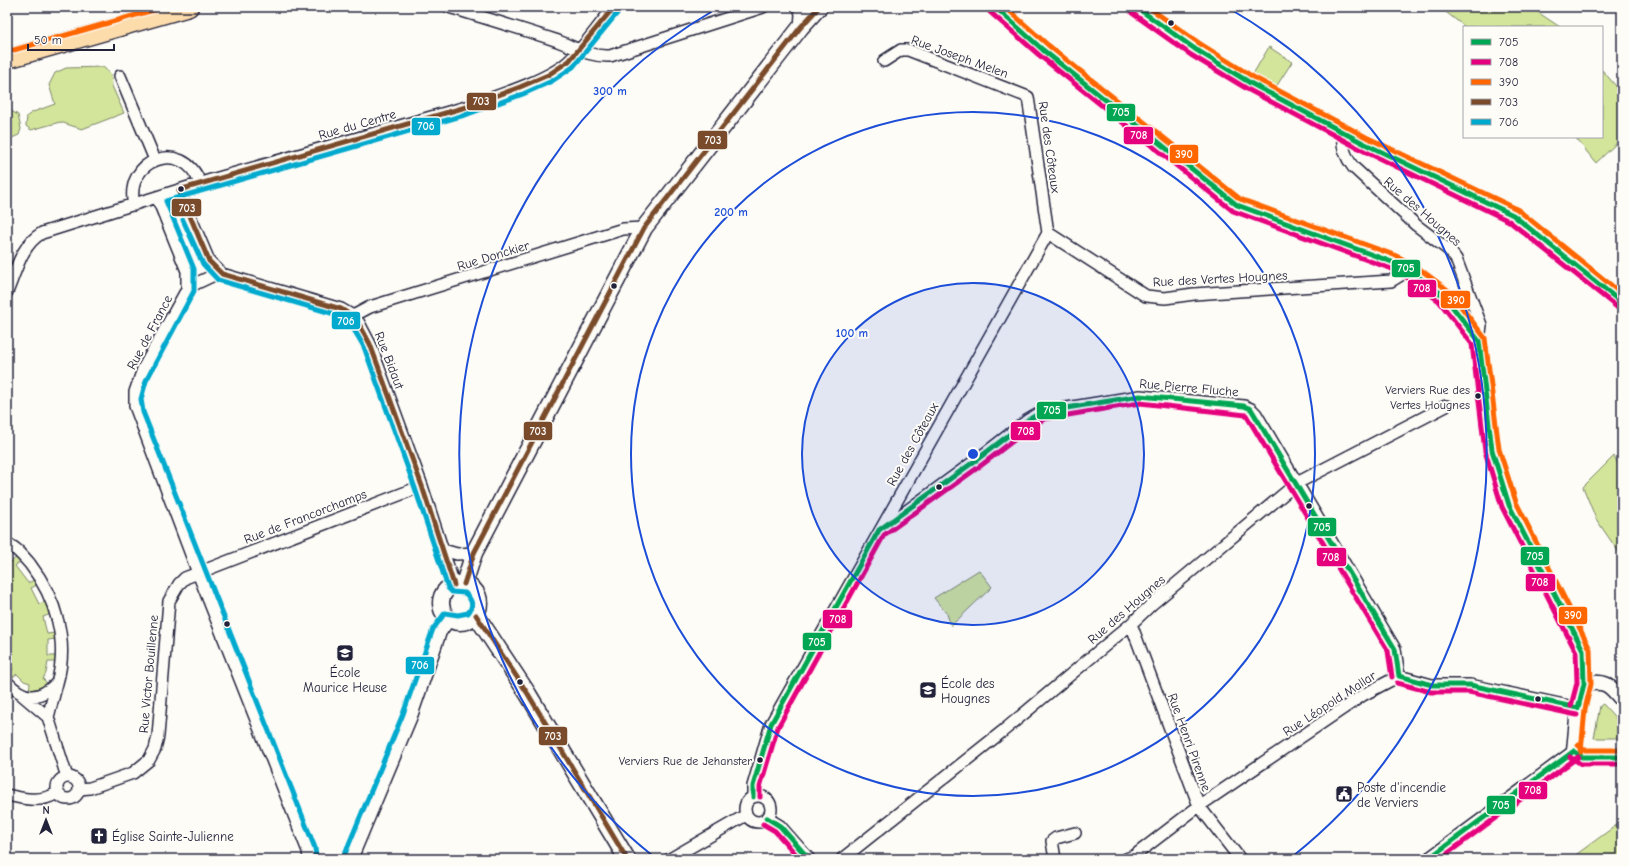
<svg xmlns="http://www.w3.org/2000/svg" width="1629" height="866" viewBox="0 0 1629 866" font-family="'Comic Neue',sans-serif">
<rect width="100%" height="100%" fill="#fdfcf7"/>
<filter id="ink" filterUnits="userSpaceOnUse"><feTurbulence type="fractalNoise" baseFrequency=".025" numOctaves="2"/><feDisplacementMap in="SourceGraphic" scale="8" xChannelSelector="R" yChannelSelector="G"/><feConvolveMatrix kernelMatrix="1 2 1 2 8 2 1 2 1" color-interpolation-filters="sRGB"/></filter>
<g filter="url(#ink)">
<path fill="#d3e59a" stroke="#7a846a" d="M1435 7H1530L1560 27H1465L1442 9Z
M1269 47 1292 62 1276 87 1253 74Z
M103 67 111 74 112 86 124 113 82 129 60 122 31 130 26 126 27 116 33 112 55 104 49 85 55 73 66 68Z
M1602 70 1622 93V138L1596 163 1575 137H1602Z
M8 109 18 115 21 129 19 135 7 140Z
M1614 456 1622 472V557L1596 519 1583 487Z
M18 556 21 561 15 566 28 583 36 579 39 584 31 588 39 604 47 601 51 614 43 617 47 634 55 633 56 639 48 640V656H57L56 662H48L46 673 43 679 49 685 42 690 29 692 30 683 24 681 17 674 10 679 7 675 13 669 7 661V559L11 562Z
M979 570 992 587 951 626 947 614 934 598Z
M1603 704 1622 725V738H1594L1600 706Z
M1622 821V859H1570Z"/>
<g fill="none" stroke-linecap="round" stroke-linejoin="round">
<g stroke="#22223b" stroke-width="14">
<path id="minor" d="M449 7C485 18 522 29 558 41 576 48 590 57 610 56L763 7
M799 7 801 14 800 28
M120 76 155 160
M1343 133C1341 146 1345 156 1353 167L1416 225 1450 251 1456 259 1481 325 1479 341
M179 190 209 261 222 274
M157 197 187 271V290
M134 205C123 160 183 137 200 183
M1048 233 1146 296 1165 298 1194 294 1391 281 1409 270
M7 292C16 271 21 245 42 233L211 180 466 107C494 97 549 80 569 61 586 45 599 25 614 7
M353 316 370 307 623 229 644 228
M882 529 979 458 1028 420 1042 412 1140 396 1244 406 1251 409 1256 414 1395 649 1399 676
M7 544C16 547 24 557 30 564 56 598 69 642 57 683 38 701 24 700 7 682
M443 550 457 554 474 553
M1131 624 1199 806 1240 859
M22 695 48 717 67 777
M48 717 57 683
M57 788a11 11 0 1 1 22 0a11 11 0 1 1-22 0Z
M79 789 90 788 133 773 149 760 155 749 158 736 169 601 179 584 185 578 422 486
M7 795C24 799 41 803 57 793
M745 809a13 13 0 1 1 26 0a13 13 0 1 1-26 0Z
M753 797V786L771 724 1048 233 1028 97 908 50H901L884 61
M767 818 780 826 809 859
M309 859 308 851 198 573 135 406V392L143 369 185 293 195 284 212 276 222 274 341 309 353 316 359 323 370 344 422 486 454 585
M670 859 746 815
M842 859 1003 731 1131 624 1152 604 1297 483 1446 406
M1055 859 1052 841 1056 838 1075 833
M1126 859 1134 856 1199 806 1363 695 1399 676 1432 685H1470L1578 708
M1428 859 1574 751"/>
</g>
<g stroke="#22223b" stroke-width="17">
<path id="tertiary" d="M995 7 1043 50 1237 205 1392 262 1409 270 1444 296 1479 341 1492 450 1509 505 1583 650 1584 684 1578 708 1574 751 1582 757H1622
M1584 684C1605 680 1609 684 1622 700
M350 859 410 716 439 632 448 619"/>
</g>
<g stroke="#22223b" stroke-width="19">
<path id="secondary" d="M1136 7 1195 49 1252 84 1363 143 1513 215 1622 303
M441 603a19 19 0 1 1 38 0a19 19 0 1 1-38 0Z
M464 584 474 553 644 228 800 28 819 7
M476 615 528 694 627 859"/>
</g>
<g stroke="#22223b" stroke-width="21">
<path id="primary" d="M7 59 189 7"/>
</g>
<use href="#minor" stroke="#fdfcf7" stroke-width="11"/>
<use href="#tertiary" stroke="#fdfcf7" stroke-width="14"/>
<use href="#secondary" stroke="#fdfcf7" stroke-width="16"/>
<use href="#primary" stroke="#fddcac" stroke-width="18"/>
<g stroke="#fdfcf7" stroke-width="8">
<path id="bus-1" d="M995 7 1043 50 1237 205 1392 262 1409 270 1444 296 1479 341 1492 450 1509 505 1583 650 1584 684 1578 708
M1136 7 1195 49 1252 84 1363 143 1513 215 1622 303
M1399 676 1432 685H1470L1578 708
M1574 751 1582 757H1622
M753 797V786L771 724 879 530 979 458 1028 420 1042 412 1140 396 1244 406 1251 409 1395 649 1399 676
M767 818 780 826 809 859
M1428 859 1574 751"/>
</g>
<g stroke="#fdfcf7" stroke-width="8">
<path id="bus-2" d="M990 12 1039 55 1233 211 1389 268 1405 276 1439 301 1472 344 1485 451 1502 507 1576 652 1577 683 1571 706
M1132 13 1191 55 1249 90 1360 149 1509 221 1618 308
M1397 683 1431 692H1469L1577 715
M1570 757 1581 764H1622
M760 797V787L778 727 884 535 983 464 1032 426 1044 419 1140 403 1246 415 1388 651 1392 677
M763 824 775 831 800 859
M1440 859 1578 757"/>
</g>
<g stroke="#fdfcf7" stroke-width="8">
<path id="bus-3" d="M1005 7 1048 45 1240 199 1394 255 1413 264 1449 291 1485 338 1499 449 1516 502 1590 649 1591 684 1585 709 1581 752
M1148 7 1199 43 1255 78 1366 137 1517 209 1622 294
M7 52 164 7
M1578 745 1584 750H1622"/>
</g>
<g stroke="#fdfcf7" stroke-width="8">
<path id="bus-4" d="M464 584 474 553 644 228 800 28 819 7
M454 585 422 486 370 344C361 327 358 319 341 309L222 274 209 261 179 190 466 107 520 87 548 75 569 61 614 7
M476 615 528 694 627 859"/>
</g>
<g stroke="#fdfcf7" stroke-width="8">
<path id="bus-5" d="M183 220 203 264 218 280 338 315C352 323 356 333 364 347L415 488 448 588 452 592 465 593C471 599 475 605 468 613L458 615 445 613 433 629 403 714 344 856
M316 858 315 848 143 412 141 399 146 381 194 291V269L166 201 468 114 523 94 552 81 573 67 619 11"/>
</g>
<use href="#bus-1" stroke="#00a651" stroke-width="5"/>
<use href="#bus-2" stroke="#e5007d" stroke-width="5"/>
<use href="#bus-3" stroke="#f60" stroke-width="5"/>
<use href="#bus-4" stroke="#7a4b2a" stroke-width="5"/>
<use href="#bus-5" stroke="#00a9ce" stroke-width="5"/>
</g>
</g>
<circle cx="973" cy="454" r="171" fill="#1d4ed8" fill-opacity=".12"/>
<g fill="none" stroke="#1d4ed8" stroke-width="2">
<circle cx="973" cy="454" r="171"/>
<circle cx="973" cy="454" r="342"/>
<path d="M653 856A514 514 0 0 1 716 9M1230 9A514 514 0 0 1 1293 856"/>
</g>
<defs>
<g id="school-square" transform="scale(0.9)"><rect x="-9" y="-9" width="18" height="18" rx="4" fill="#22223b" stroke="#fdfcf7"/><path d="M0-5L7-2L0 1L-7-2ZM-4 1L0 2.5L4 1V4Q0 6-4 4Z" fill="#fff"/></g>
<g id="civic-square" transform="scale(0.9)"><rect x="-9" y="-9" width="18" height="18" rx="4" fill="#22223b" stroke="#fdfcf7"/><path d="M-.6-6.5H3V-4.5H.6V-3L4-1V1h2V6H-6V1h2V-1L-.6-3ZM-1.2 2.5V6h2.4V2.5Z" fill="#fff"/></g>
<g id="church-square" transform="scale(0.9)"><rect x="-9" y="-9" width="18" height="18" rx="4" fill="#22223b" stroke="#fdfcf7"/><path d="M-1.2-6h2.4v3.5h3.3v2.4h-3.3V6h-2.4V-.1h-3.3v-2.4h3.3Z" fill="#fff"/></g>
</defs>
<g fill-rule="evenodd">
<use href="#school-square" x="345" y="653"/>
<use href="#school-square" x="928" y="690"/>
<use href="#civic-square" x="1344" y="794"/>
<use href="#church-square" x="99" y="836"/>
</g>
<g fill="#22223b" stroke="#fdfcf7" stroke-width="1.5">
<circle cx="1171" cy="23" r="3.5"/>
<circle cx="181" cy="189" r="3.5"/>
<circle cx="614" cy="286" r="3.5"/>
<circle cx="1478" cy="396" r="3.5"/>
<circle cx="939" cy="487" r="3.5"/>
<circle cx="1309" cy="506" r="3.5"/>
<circle cx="227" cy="624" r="3.5"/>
<circle cx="520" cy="682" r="3.5"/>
<circle cx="1538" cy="699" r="3.5"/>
<circle cx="760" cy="760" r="3.5"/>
</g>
<g text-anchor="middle" stroke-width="4" stroke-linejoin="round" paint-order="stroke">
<g font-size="12" fill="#22223b" stroke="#fdfcf7" text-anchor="end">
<text x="1470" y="394">Verviers Rue des<tspan x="1470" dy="15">Vertes Hougnes</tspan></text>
<text x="752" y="765">Verviers Rue de Jehanster</text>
</g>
<g font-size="13" fill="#22223b" stroke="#fdfcf7">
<text transform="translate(960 56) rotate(20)" y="5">Rue Joseph Melen</text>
<text transform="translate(357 124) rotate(-16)" y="5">Rue du Centre</text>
<text transform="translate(1050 147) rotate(82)" y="5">Rue des Côteaux</text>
<text transform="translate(1423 211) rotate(41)" y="5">Rue des Hougnes</text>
<text transform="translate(493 255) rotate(-17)" y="5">Rue Donckier</text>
<text transform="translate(1220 278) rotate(-3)" y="5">Rue des Vertes Hougnes</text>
<text transform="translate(149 332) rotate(-62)" y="5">Rue de France</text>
<text transform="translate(390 360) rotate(69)" y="5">Rue Bidaut</text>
<text transform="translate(1189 387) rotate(5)" y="5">Rue Pierre Fluche</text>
<text transform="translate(912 444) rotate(-61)" y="5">Rue des Côteaux</text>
<text transform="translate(305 516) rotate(-21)" y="5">Rue de Francorchamps</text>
<text transform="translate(1126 609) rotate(-41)" y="5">Rue des Hougnes</text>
<text transform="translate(148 674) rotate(-85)" y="5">Rue Victor Bouillenne</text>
<text transform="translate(1329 703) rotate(-33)" y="5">Rue Léopold Mallar</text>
<text transform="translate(1190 742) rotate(70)" y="5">Rue Henri Pirenne</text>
</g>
<g font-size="13" fill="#22223b" stroke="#fdfcf7" text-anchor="start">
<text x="345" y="677" text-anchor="middle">École<tspan x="345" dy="15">Maurice Heuse</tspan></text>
<text x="941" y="688">École des<tspan x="941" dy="15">Hougnes</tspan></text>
<text x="1357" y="792">Poste d'incendie<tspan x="1357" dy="15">de Verviers</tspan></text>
<text x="112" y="841">Église Sainte-Julienne</text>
</g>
</g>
<circle cx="973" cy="454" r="6" fill="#1d4ed8" stroke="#fdfcf7" stroke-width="2"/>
<g font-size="12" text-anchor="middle" font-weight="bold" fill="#1d4ed8" stroke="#fdfcf7" stroke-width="4" stroke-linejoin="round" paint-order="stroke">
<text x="610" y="95">300 m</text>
<text x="731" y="216">200 m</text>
<text x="852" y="337">100 m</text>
</g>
<g stroke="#fdfcf7" stroke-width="1.5">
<rect x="466" y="92" width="31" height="19" rx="4" fill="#7a4b2a"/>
<rect x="1106" y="103" width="30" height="19" rx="4" fill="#00a651"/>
<rect x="411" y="117" width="30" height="19" rx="4" fill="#00a9ce"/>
<rect x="1123" y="126" width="31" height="19" rx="4" fill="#e5007d"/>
<rect x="697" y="130" width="31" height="20" rx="4" fill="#7a4b2a"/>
<rect x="1169" y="144" width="30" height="20" rx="4" fill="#f60"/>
<rect x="171" y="198" width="31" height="19" rx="4" fill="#7a4b2a"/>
<rect x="1391" y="259" width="30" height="19" rx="4" fill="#00a651"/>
<rect x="1407" y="279" width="30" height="19" rx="4" fill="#e5007d"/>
<rect x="1440" y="290" width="31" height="19" rx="4" fill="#f60"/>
<rect x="331" y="311" width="30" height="19" rx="4" fill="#00a9ce"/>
<rect x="1036" y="401" width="31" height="19" rx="4" fill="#00a651"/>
<rect x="523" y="421" width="30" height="20" rx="4" fill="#7a4b2a"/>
<rect x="1010" y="421" width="31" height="20" rx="4" fill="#e5007d"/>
<rect x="1307" y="517" width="30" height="20" rx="4" fill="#00a651"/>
<rect x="1520" y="546" width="30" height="20" rx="4" fill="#00a651"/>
<rect x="1316" y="547" width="31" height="20" rx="4" fill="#e5007d"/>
<rect x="1525" y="573" width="31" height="19" rx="4" fill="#e5007d"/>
<rect x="1558" y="606" width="30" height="19" rx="4" fill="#f60"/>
<rect x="822" y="609" width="31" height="20" rx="4" fill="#e5007d"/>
<rect x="802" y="632" width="30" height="19" rx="4" fill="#00a651"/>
<rect x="405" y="656" width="30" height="19" rx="4" fill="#00a9ce"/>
<rect x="538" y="726" width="30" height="20" rx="4" fill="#7a4b2a"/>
<rect x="1518" y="781" width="30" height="19" rx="4" fill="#e5007d"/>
<rect x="1486" y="795" width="30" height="20" rx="4" fill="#00a651"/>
</g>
<g font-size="11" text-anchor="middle" font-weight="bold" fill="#fff">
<text x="481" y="105">703</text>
<text x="1121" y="116">705</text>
<text x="426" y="130">706</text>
<text x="1139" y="139">708</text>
<text x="713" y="144">703</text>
<text x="1184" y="158">390</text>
<text x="187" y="212">703</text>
<text x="1406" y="272">705</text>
<text x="1422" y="292">708</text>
<text x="1456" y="304">390</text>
<text x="346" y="325">706</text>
<text x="1052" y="414">705</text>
<text x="538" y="435">703</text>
<text x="1026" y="435">708</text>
<text x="1322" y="531">705</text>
<text x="1535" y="560">705</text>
<text x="1331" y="561">708</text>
<text x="1540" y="586">708</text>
<text x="1573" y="619">390</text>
<text x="838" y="623">708</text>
<text x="817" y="646">705</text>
<text x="420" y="669">706</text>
<text x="553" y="740">703</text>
<text x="1533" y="794">708</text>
<text x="1501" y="809">705</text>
</g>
<rect width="1629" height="866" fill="none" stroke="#fdfcf7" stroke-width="24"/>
<rect x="12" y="12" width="1605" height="842" fill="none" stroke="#22223b" stroke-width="1.5" filter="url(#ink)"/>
<rect x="1463" y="26" width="140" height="112" fill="#fdfcf7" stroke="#a5a5ac"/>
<rect x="1471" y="39" width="20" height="6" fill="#00a651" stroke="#a5a5ac"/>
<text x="1499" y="46" font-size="12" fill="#22223b">705</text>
<rect x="1471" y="59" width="20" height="6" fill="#e5007d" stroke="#a5a5ac"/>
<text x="1499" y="66" font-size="12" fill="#22223b">708</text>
<rect x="1471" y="79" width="20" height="6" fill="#ff6600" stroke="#a5a5ac"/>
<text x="1499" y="86" font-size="12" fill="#22223b">390</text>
<rect x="1471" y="99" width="20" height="6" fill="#7a4b2a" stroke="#a5a5ac"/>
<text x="1499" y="106" font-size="12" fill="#22223b">703</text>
<rect x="1471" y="119" width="20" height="6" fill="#00a9ce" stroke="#a5a5ac"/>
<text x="1499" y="126" font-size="12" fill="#22223b">706</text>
<g transform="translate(46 820)" stroke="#fdfcf7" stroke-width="3" paint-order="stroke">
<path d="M0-3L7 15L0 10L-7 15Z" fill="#22223b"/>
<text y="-6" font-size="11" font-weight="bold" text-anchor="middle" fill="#22223b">N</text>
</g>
<path d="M28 44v6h86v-6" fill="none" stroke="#22223b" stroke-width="2"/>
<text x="34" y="44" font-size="12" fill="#22223b" stroke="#fdfcf7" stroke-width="3" paint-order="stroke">50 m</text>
</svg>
